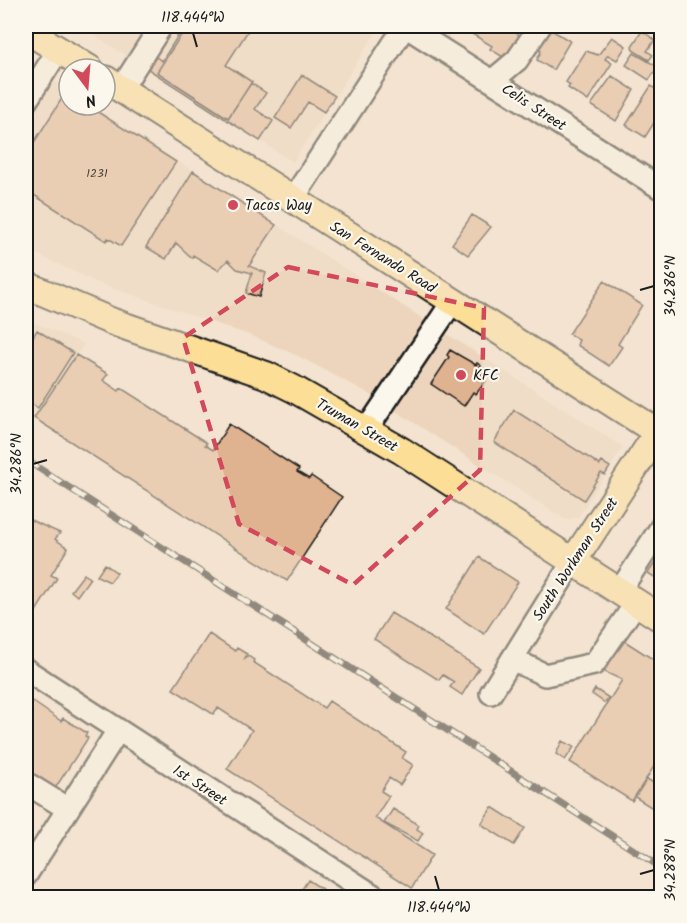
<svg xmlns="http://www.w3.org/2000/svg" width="687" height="923" viewBox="0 0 687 923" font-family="Kalam,sans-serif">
<rect width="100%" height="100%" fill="#f3e3d0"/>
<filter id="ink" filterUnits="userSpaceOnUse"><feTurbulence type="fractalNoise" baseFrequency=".0167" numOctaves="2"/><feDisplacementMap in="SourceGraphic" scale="12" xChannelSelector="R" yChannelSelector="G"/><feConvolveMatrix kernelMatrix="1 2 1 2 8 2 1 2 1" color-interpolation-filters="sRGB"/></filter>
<g filter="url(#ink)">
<path fill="#edd5bd" d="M80 26H380L293 162Z
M26 63 69 91V105H90L623 447 578 517 566 520 366 392 300 357 252 336 98 283 26 249Z
M26 319 84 344 26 434Z"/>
<path fill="#e0b390" stroke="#1c1c1c" stroke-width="1.5" d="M184 26H187L157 72 226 117 225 119 148 69 156 57 162 61Z
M187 26H251L226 65 252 82 228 118 157 72Z
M459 26H512L514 27 512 30 525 39 512 59 505 54 503 57 490 49 492 46Z
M548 28 570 41 553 70 537 60 541 51 536 48Z
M642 31 655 40 647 51 653 55 649 60 633 50 632 46Z
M612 37 626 46 617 60 608 55 605 59 612 63 588 101 568 88 570 85 566 82 586 51 598 55Z
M634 53 658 67 649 80 626 65Z
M302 75 335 96 324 112 308 102 291 128 275 118Z
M612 76 634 90 616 121 591 105Z
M251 83 266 93 255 109 273 121 260 141 227 120Z
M651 86 662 93V100L656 109 661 112 645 137 626 125Z
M66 92 69 94V105H87L176 162 121 246 108 238 106 241 26 190V155Z
M193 171 276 225 249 266 266 273 259 297 246 293 252 273 237 269 228 260 218 270 193 255 192 258 176 243 166 259 146 247Z
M472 215 491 227 468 255 452 244Z
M604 281 642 305 618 344 622 347 609 366 577 345 579 340 569 334Z
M37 330 73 353 38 408 26 400V341L29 343Z
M450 350 476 365 477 363 481 366 479 368 486 372 482 378 486 381 476 394 473 392 464 406 431 384 449 357 447 355Z
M76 355 108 374 103 380 119 391 121 388 207 443 205 445 213 450 229 424 299 469 297 472 309 479 311 476 342 497 287 581 34 418Z
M514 410 600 465 602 462 610 467 605 475 601 473 584 500 494 442Z
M26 518 60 533 55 539 68 548 51 575 57 578 33 616 30 614 26 621Z
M662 553V582L648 573Z
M479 557 518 582 484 634 446 609Z
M105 564 117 573 110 582 97 576Z
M84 574 90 578 77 596 71 591Z
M391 613 479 668 462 695 450 687 454 682 443 675 439 680 374 639Z
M209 634 235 651 237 648 247 654 245 658 248 656 254 660 253 662 324 708 329 701 406 752 402 758 413 765 400 785 389 778 381 791 389 796 375 818 432 855 412 888 227 769 252 730 218 708 213 714 173 689Z
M623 640 662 665V754L632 801 570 762 622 680 603 671Z
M595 689 609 698 605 703 592 694Z
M26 697 61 721 63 718 87 733 85 736 88 738 52 793 26 776Z
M562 741 574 747 565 760 556 754Z
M647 779 662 788V814L635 797Z
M492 807 525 828 514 845 481 824Z
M393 809 419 825 417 829 423 833 418 841 384 823Z
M308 880 336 898H296Z"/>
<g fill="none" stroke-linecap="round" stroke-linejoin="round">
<g stroke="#1c1c1c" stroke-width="26">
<path id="minor" d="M492 81 517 60 540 26
M121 89 161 26
M26 101 59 49
M293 199 405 26 662 189
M367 429 453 301
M619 592 662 526
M512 659 545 675 594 664 636 603
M26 670 377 898
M491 693 572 563
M26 783 68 809
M26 875 117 732"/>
</g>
<g stroke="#1c1c1c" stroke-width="30">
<path id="major" d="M26 30 90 69
M105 79 662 435
M26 285 113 322 266 375 294 389 402 451 662 619
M572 563 662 426"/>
</g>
<use href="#minor" stroke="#fbf7ec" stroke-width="21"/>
<use href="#major" stroke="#fcde96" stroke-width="26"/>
<g stroke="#1c1c1c" stroke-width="7">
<path id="rail" d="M26 460 662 868"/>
</g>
<use href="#rail" stroke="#fbf7ec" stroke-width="4.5" stroke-dasharray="14" stroke-linecap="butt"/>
</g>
</g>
<path d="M0 0H687V923H0ZM288 267 484 308 480 470 353 585 239 524 183 338Z" fill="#f3e3d0" fill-opacity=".55" fill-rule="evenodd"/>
<path fill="none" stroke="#d1495b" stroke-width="4.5" stroke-dasharray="12 8" stroke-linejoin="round" d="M288 267 484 308 480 470 353 585 239 524 183 338Z"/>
<path fill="none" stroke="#1c1c1c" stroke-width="2" d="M193 33 197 47M640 290 654 286M33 464 47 460M640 874 654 870M435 876 439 890"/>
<g fill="#d1495b" stroke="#fbf7ec" stroke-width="2">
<circle cx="233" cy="205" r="6"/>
<circle cx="461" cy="375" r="6"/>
</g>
<g text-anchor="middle" stroke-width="4.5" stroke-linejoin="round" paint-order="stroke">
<g font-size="12" fill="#4d4239">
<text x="97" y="177">1231</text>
</g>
<g font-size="15" fill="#1c1c1c" stroke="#fbf7ec">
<text transform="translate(534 107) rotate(33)" y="5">Celis Street</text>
<text transform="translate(383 257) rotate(32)" y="5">San Fernando Road</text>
<text transform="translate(357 425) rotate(30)" y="5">Truman Street</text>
<text transform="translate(575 559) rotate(-57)" y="5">South Workman Street</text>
<text transform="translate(200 785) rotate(33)" y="5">1st Street</text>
</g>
<g font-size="15" fill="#1c1c1c" stroke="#fbf7ec" text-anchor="start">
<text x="245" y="210">Tacos Way</text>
<text x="473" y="380">KFC</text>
</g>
</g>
<rect width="687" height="923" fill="none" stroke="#fbf7ec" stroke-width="66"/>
<g transform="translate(87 87) rotate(164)"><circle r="28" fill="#fbf7ec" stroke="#a29f99" stroke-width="1.5"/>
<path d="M0-4.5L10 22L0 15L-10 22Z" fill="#d1495b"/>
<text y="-9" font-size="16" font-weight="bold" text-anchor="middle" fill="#1c1c1c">N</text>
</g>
<rect x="33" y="33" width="621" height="857" fill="none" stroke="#1c1c1c" stroke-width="2"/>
<g font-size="15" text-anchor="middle" fill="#1c1c1c">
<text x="193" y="22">118.444°W</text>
<text transform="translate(670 286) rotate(-90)" y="5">34.286°N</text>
<text transform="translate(16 464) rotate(-90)" y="5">34.286°N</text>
<text transform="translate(670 870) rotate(-90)" y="5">34.288°N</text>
<text x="439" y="912">118.444°W</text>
</g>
</svg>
